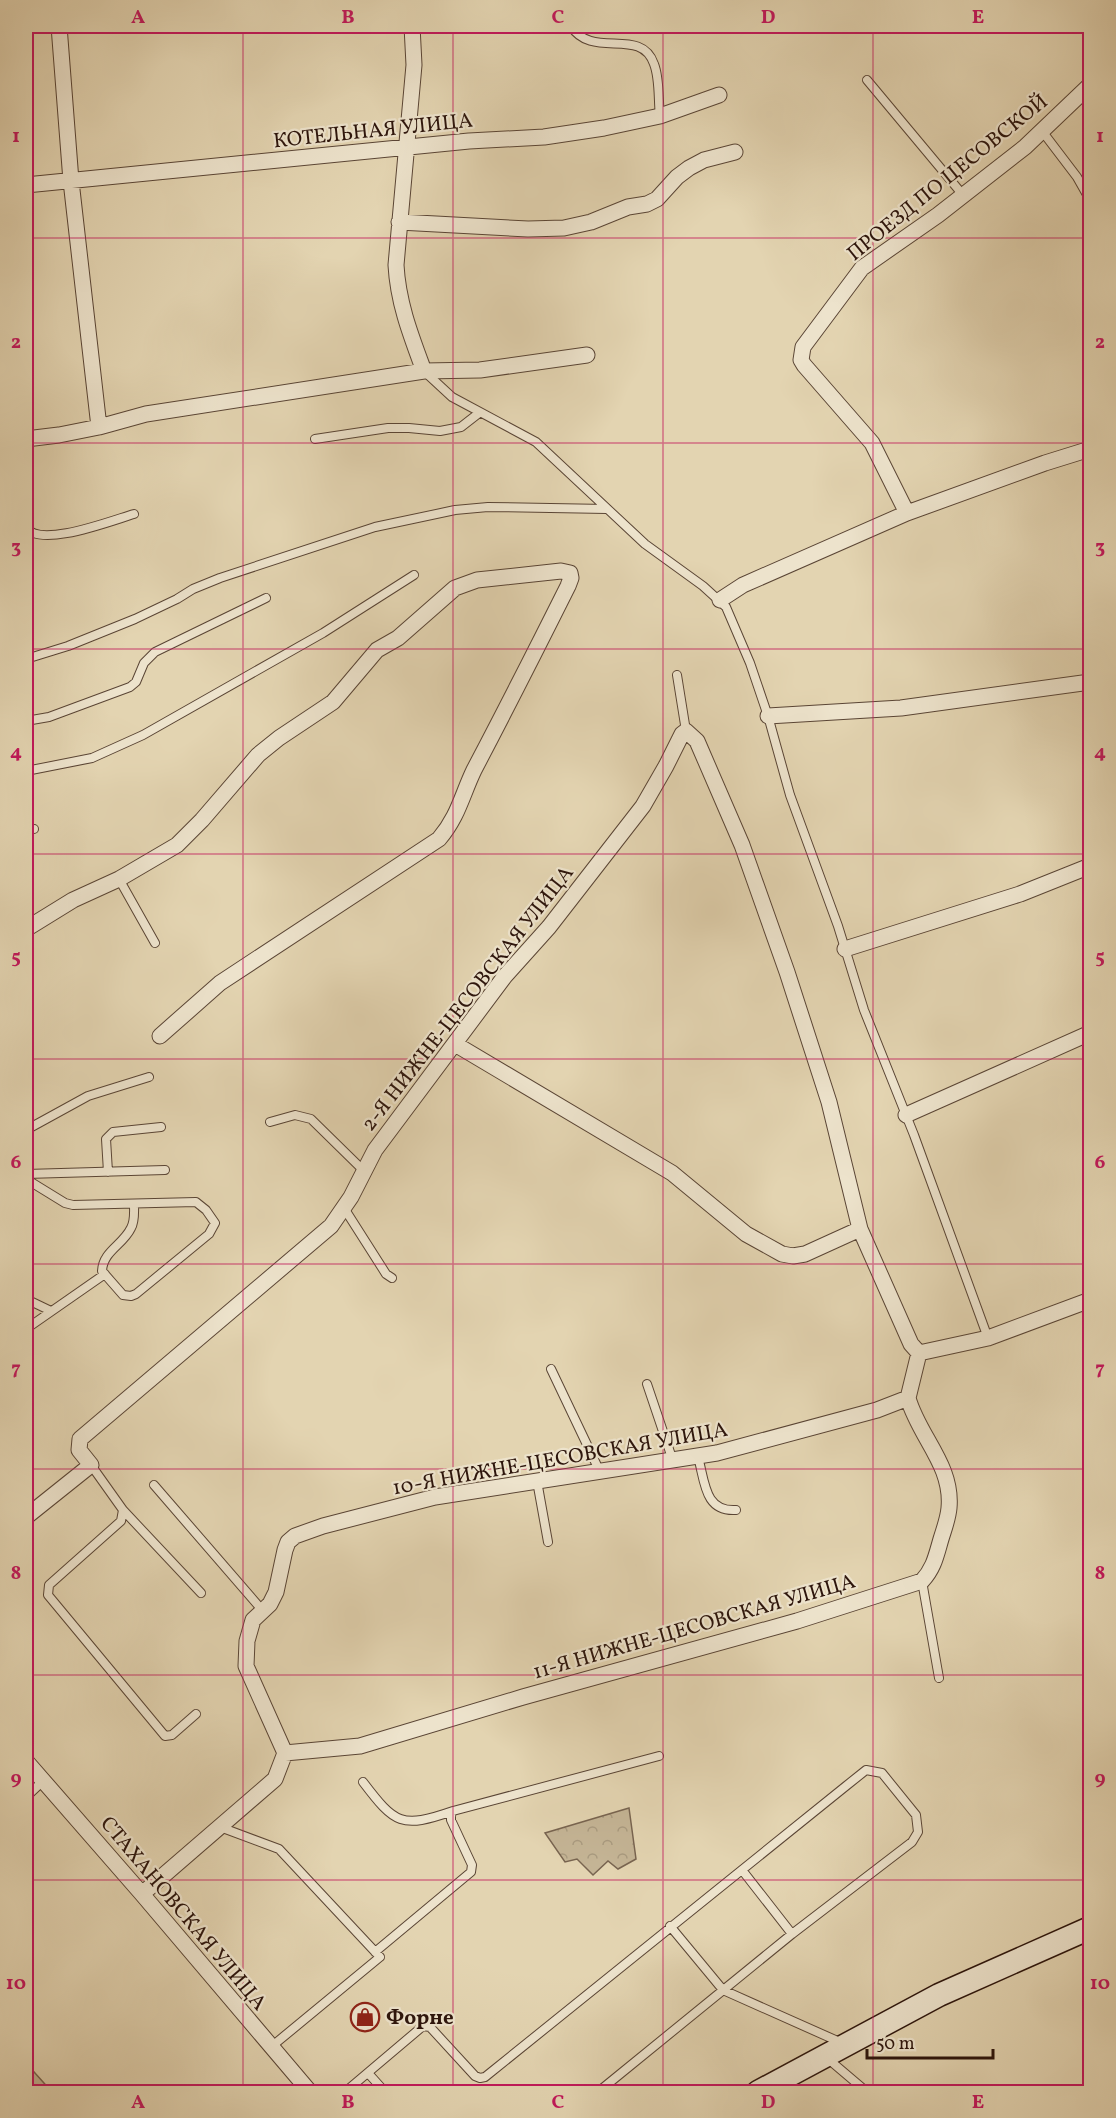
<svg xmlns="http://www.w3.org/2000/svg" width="1116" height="2118" viewBox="0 0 1116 2118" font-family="Vollkorn,serif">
<defs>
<pattern id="forest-crowns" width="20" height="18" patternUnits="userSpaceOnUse" patternTransform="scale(1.5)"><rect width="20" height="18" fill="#c4b495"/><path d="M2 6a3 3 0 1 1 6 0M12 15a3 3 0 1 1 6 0" fill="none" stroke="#a99a7f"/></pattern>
</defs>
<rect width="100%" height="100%" fill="#e3d4b1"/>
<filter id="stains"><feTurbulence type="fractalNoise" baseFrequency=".00333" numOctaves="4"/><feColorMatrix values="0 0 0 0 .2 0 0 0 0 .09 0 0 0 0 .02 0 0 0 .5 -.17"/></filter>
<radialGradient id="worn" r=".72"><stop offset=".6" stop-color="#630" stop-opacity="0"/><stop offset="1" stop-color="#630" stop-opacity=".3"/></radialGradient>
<path fill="url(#forest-crowns)" stroke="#786450" stroke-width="1.5" d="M629 1808 636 1859 618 1869 608 1861 593 1875 577 1859 565 1862 545 1833Z"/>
<path fill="#c4b495" stroke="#786450" stroke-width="1.5" d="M26 2063 52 2092H26Z"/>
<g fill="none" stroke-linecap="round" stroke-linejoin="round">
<g stroke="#5a4535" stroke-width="10">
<path id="lane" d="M571 26C592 60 641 26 654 64 660 79 658 100 660 116
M867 80 963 195
M1042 131 1077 177 1090 200
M425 372 452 397 536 442 645 544 703 586 726 607 750 663 768 716 790 795 838 926 864 1010 914 1135 988 1338
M315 439 388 428H409L440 431 461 427 479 413
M26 527C39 549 113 520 134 514
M26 659 68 646 135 619 177 599 193 589 220 578 375 527 455 510 488 507 607 509
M677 675 686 731
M26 721 49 717 130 687 136 682 144 663 155 652 266 598
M26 771 92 758 143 735 323 633 414 575
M26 829H34
M119 879 155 943
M270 1122 295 1115 311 1119 364 1171
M26 1130 88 1096 149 1077
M108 1172 106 1139 113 1132 161 1127
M26 1174 165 1170
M26 1179 65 1203 73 1205 196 1202 206 1210 215 1223 209 1234 136 1294 131 1296 123 1295 102 1271C103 1251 123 1245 131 1228 135 1221 134 1212 134 1205
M344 1208 386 1274 392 1278
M26 1299 51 1311
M26 1329 105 1274
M551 1369 600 1472
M647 1384 673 1461
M698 1457C705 1481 704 1512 736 1510
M91 1465 123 1510 121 1521 49 1585 48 1595 165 1736 172 1735 196 1714
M537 1481 548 1542
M154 1485 263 1611
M123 1510 201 1593
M922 1581 939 1678
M363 1782C395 1824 401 1829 453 1811
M26 1797 43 1781
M220 1827 279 1849 380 1957 271 2047
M742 1870 792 1934
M670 1926 723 1990 842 2043
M375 1952 471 1872 472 1865 451 1820V1815L453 1811 659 1756
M827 2058 867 2092
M368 2073 385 2092
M345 2092 423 2026 430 2027 475 2076 480 2078 485 2077 846 1786 866 1770 882 1773 916 1815 918 1832 912 1842 792 1934 598 2092"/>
</g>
<g stroke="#5a4535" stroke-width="17">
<path id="street" d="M59 26 71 181 99 427
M412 26 414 65 396 265C398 303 411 336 424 371
M26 185 469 141 544 137 604 128 660 116 719 95
M399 222 528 229 564 228 591 222 628 207 647 204 657 199 677 177 689 168 704 160 735 152
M26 439 59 435 99 427 146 414 424 371 480 370 587 355
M907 513 872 443 804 365 801 360 803 347 862 268 938 215 1025 147 1090 85
M720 600 743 585 907 513 1045 463 1090 449
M768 716 901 708 1090 682
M26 929 73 900 119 879 177 845 202 820 258 755 279 738 333 702 377 650 398 638 455 588 477 580 561 571 570 573 571 578 568 586C537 648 506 709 474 770 462 795 458 817 439 839L220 983 160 1036
M845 949 1020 894 1090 866
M455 1044 672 1173 746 1234 782 1254 793 1256 805 1254 860 1229
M906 1115 1090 1033
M919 1353 988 1338 1090 1300
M26 1517 91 1465 79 1450 80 1439 331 1226 351 1197 375 1150 505 976 549 927 643 806 666 766 682 734 686 731 697 741 742 845 787 972 829 1102 860 1229 911 1344 919 1353
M285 1753 360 1746 523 1697 797 1621 922 1581C934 1568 936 1556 941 1539 944 1529 948 1519 949 1508 953 1465 919 1437 908 1398
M26 1761 142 1894 310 2092
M142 1894 275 1779 285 1753 246 1666 247 1641 253 1620 270 1604 276 1592 285 1550 288 1542 295 1536 323 1526 435 1497 717 1453 877 1410 908 1398 919 1353"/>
</g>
<g stroke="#2d150c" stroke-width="25">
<path id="secondary" d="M758 2092 939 1995 1090 1928"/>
</g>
<use href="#lane" stroke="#ede3cc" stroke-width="8"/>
<use href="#street" stroke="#ede3cc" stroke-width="15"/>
<use href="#secondary" stroke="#ede3cc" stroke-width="22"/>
</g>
<path fill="none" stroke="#c2185b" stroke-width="1.5" stroke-opacity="0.55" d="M243 26V2092M453 26V2092M663 26V2092M873 26V2092M26 238H1090M26 443H1090M26 649H1090M26 854H1090M26 1059H1090M26 1264H1090M26 1469H1090M26 1675H1090M26 1880H1090"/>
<defs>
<g id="shop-ring" transform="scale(1.5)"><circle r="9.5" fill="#ede3cc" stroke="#8f2418" stroke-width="1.5"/><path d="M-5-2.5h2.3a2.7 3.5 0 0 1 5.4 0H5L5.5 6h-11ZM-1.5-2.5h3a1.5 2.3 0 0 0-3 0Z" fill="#8f2418"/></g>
</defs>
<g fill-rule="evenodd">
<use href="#shop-ring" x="365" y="2017"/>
</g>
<g text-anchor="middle" stroke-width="4.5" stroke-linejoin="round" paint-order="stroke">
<g font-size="21" fill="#2d150c" stroke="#ede3cc">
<text transform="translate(373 130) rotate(-6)" y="7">КОТЕЛЬНАЯ УЛИЦА</text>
<text transform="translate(947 177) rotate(-39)" y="7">ПРОЕЗД ПО ЦЕСОВСКОЙ</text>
<text transform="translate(467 998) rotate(-52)" y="7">2-Я НИЖНЕ-ЦЕСОВСКАЯ УЛИЦА</text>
<text transform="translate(560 1458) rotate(-10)" y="7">10-Я НИЖНЕ-ЦЕСОВСКАЯ УЛИЦА</text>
<text transform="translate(694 1626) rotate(-16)" y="7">11-Я НИЖНЕ-ЦЕСОВСКАЯ УЛИЦА</text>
<text transform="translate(184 1913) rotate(50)" y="7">СТАХАНОВСКАЯ УЛИЦА</text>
</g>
<g font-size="21" font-weight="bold" fill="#2d150c" stroke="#ede3cc" text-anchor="start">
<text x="386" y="2024">Форне</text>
</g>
</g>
<rect width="1116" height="2118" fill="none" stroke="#e3d4b1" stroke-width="66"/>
<path d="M867 2049v9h126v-9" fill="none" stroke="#2d150c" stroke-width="3"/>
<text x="876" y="2049" font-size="18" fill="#2d150c" stroke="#ede3cc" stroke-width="4.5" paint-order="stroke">50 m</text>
<rect x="33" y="33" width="1050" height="2052" fill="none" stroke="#c2185b" stroke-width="2"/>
<g font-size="20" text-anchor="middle" font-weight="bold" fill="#c2185b">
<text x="138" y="23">A</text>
<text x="348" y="23">B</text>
<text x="558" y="23">C</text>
<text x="768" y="23">D</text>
<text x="978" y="23">E</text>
<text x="16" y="142">1</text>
<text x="1100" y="142">1</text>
<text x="16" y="348">2</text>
<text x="1100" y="348">2</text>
<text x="16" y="553">3</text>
<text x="1100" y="553">3</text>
<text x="16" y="758">4</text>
<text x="1100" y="758">4</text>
<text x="16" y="963">5</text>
<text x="1100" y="963">5</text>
<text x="16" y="1168">6</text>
<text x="1100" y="1168">6</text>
<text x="16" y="1374">7</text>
<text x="1100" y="1374">7</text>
<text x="16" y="1579">8</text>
<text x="1100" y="1579">8</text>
<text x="16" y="1784">9</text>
<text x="1100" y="1784">9</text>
<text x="16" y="1989">10</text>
<text x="1100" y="1989">10</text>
<text x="138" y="2108">A</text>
<text x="348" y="2108">B</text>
<text x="558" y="2108">C</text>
<text x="768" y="2108">D</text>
<text x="978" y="2108">E</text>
</g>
<rect width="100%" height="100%" filter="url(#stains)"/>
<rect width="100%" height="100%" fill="url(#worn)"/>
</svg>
